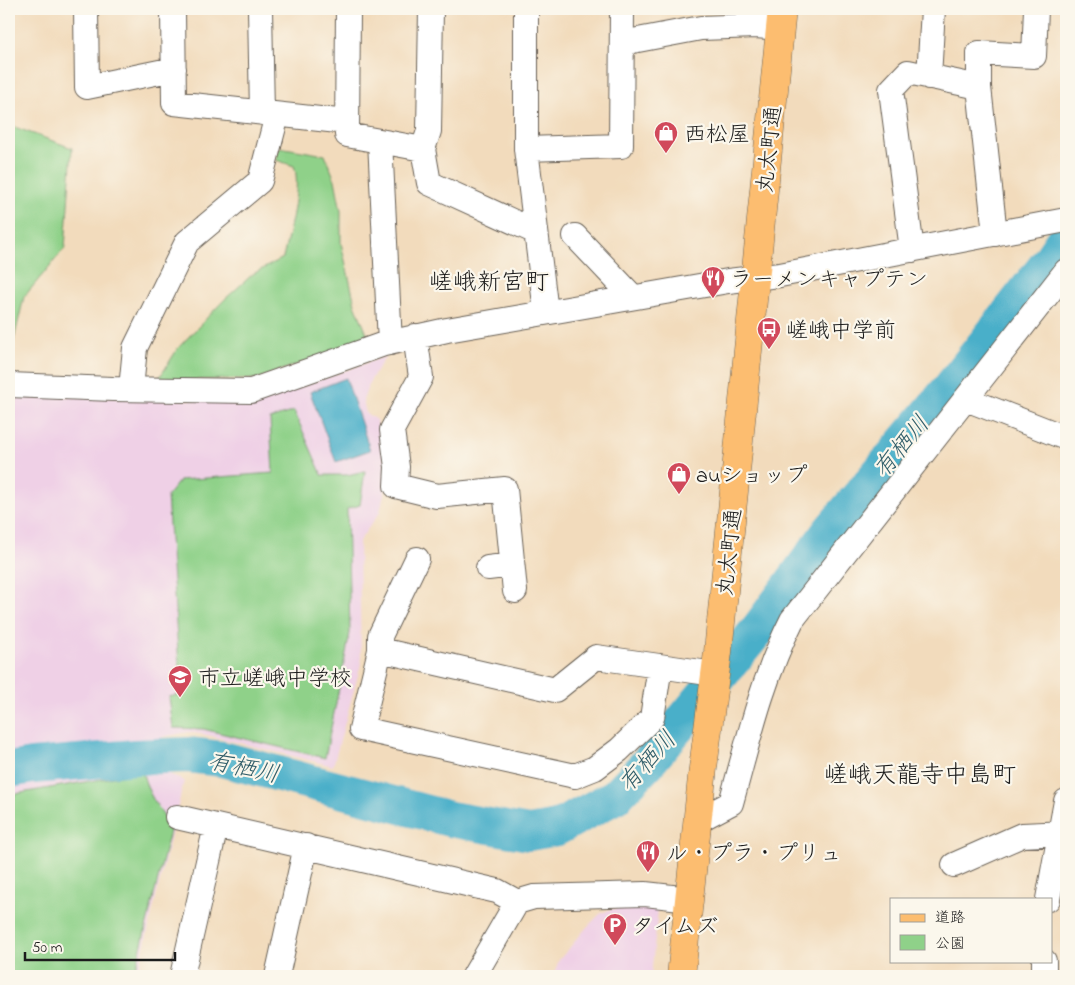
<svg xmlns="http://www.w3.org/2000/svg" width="1075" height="985" viewBox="0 0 1075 985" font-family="'Indie Flower','Klee One',sans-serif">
<rect width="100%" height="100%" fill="#fbf7ec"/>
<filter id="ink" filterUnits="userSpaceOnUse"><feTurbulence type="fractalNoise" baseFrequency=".02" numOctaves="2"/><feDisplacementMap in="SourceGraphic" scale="10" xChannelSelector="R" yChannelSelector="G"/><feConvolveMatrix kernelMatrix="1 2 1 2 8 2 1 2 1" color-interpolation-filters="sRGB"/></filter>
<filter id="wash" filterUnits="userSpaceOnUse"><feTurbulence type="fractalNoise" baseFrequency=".0096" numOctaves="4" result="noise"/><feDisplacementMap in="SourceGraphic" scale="20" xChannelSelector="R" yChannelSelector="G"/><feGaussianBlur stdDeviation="1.12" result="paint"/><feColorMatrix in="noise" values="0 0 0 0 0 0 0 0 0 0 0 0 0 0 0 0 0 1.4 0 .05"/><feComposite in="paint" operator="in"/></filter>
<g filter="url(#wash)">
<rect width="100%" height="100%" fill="#f2dbbc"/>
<path fill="#efd0e6" d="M386 356 370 381 363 400 366 413 376 420 389 456V471L380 512 359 541 361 664 333 766 207 735 188 732 162 737 161 770 184 781 137 976H9V419L19 395 258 402Z
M620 908 658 909 651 976H553L559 960 587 927 600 914 611 909Z"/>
<path fill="#8fd189" stroke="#567652" d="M9 125 72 148 65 248 24 297 9 361Z
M279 147 325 155 335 180 341 211V243L355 304 369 339 256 379 158 380 178 348 224 300 253 274 283 258C288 235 302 186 294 166L276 160Z
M294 411 322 475H347L365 471 360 505 347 509 350 633 325 758 203 729 173 728 169 697 181 694 167 496 180 480 273 473 270 419Z
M143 772C146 792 160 810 171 827L134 976H9V795Z"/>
<path fill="#4aafc9" stroke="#336672" d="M346 378 370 450 336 462 310 392Z"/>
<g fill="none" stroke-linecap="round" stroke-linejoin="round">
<path stroke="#4aafc9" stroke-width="36" d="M9 770 32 766 136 757 188 755 222 759 450 819 529 833 557 828 616 796 647 764 756 632 829 532 950 388 1048 263 1066 236"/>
</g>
</g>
<g filter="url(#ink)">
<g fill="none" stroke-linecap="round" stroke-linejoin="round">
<g stroke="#675f54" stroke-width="26">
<path id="minor" d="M86 9 87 87 174 69
M173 9 174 103 347 122
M260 9 262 113
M348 9 347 135 423 149
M431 9 429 131 423 149 429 183 536 232
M526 9V149L546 312
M622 43 701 28 756 26 780 28
M929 77 933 9
M979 87V53L1034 56 1036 9
M380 141 390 343
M526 149 621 146 622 9
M575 236 633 297
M912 250 891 90 908 72 979 87 995 234
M415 336 421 377 392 430 397 467 396 486 437 496 505 489 515 591
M9 385 113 389 251 391 384 344 447 330 728 281 780 275 1066 220
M131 389 135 348 187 242 260 181 277 115
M966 399 1066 438
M417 559 380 636V650L361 729 575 776 595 768 619 750 652 718 660 666
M488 568 512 565
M380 650 555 690 596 657 715 674
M177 817 497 891 517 902 534 897 645 894 690 899
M697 821 731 803C748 741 763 677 792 620L1066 271
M954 865 1022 835 1066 833
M1048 899 1066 801
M1044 961V976
M182 976 216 826
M277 976 306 846
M474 976 517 902"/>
</g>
<g stroke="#675f54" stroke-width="29">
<path id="major" d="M681 976 703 768 718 652 782 9"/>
</g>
<use href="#minor" stroke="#fff" stroke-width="24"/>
<use href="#major" stroke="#fcbd6f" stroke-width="28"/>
</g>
</g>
<defs>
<g id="shop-pin" transform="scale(1.25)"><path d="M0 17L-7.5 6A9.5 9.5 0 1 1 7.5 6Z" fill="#d1495b" stroke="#fbf7ec"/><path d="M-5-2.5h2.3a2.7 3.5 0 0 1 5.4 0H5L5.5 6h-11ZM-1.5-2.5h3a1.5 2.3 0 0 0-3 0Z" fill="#fff"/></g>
<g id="restaurant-pin" transform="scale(1.25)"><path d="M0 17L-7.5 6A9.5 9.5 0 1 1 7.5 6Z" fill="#d1495b" stroke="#fbf7ec"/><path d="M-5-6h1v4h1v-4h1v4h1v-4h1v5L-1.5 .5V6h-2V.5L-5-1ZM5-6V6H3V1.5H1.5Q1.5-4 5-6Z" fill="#fff"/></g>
<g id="bus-pin" transform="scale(1.25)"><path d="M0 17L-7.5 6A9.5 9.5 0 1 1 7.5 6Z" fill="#d1495b" stroke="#fbf7ec"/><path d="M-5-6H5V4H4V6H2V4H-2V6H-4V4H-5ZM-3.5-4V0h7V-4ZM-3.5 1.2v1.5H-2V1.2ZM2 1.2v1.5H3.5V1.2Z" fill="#fff"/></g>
<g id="school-pin" transform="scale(1.25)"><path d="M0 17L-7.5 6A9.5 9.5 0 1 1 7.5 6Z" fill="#d1495b" stroke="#fbf7ec"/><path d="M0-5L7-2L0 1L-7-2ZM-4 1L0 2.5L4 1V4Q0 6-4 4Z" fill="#fff"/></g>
<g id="parking-pin" transform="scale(1.25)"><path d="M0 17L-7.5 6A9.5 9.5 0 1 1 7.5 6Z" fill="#d1495b" stroke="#fbf7ec"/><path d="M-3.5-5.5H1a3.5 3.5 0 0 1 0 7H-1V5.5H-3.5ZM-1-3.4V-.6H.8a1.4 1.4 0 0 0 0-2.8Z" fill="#fff"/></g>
</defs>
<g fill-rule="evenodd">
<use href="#shop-pin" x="666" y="133"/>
<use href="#restaurant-pin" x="713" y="278"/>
<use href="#bus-pin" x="769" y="329"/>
<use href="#shop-pin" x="679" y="474"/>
<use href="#school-pin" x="180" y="677"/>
<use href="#restaurant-pin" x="648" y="852"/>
<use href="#parking-pin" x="615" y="925"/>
</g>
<g text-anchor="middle" stroke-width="4.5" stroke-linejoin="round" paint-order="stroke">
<g font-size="22" fill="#1c1c1c" stroke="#fbf7ec" text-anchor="start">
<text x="684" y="141">西松屋</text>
<text x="730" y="286">ラーメンキャプテン</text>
<text x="786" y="337">嵯峨中学前</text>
<text x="696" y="482">auショップ</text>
<text x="198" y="685">市立嵯峨中学校</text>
<text x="666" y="860">ル・プラ・プリュ</text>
<text x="632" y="933">タイムズ</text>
</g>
<g font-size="22" fill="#1c1c1c" stroke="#fbf7ec">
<text transform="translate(768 149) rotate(-84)" y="8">丸太町通</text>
<text transform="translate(728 552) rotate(-84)" y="8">丸太町通</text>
</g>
<g font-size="24" fill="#1c1c1c" stroke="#fbf7ec">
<text x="489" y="289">嵯峨新宮町</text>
<text x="920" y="782">嵯峨天龍寺中島町</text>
</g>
<g font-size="24" font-style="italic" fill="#315e6a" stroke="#fbf7ec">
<text transform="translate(901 446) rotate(-50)" y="8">有栖川</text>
<text transform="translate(647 761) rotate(-48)" y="8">有栖川</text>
<text transform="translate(244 767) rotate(12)" y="8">有栖川</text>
</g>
</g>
<rect width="1075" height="985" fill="none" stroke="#fbf7ec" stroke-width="30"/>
<rect x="890" y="898" width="162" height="65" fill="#fbf7ec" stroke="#a29f99"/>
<rect x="900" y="914" width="25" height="8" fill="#fcbd6f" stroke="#a29f99"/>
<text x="935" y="922" font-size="15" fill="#1c1c1c">道路</text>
<rect x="900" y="935" width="25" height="15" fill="#8fd189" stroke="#a29f99"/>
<text x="935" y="948" font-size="15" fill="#1c1c1c">公園</text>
<path d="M25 952v8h150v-8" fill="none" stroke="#1c1c1c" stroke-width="2.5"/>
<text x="32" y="952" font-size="15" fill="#1c1c1c" stroke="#fbf7ec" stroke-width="4" paint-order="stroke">50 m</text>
</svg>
